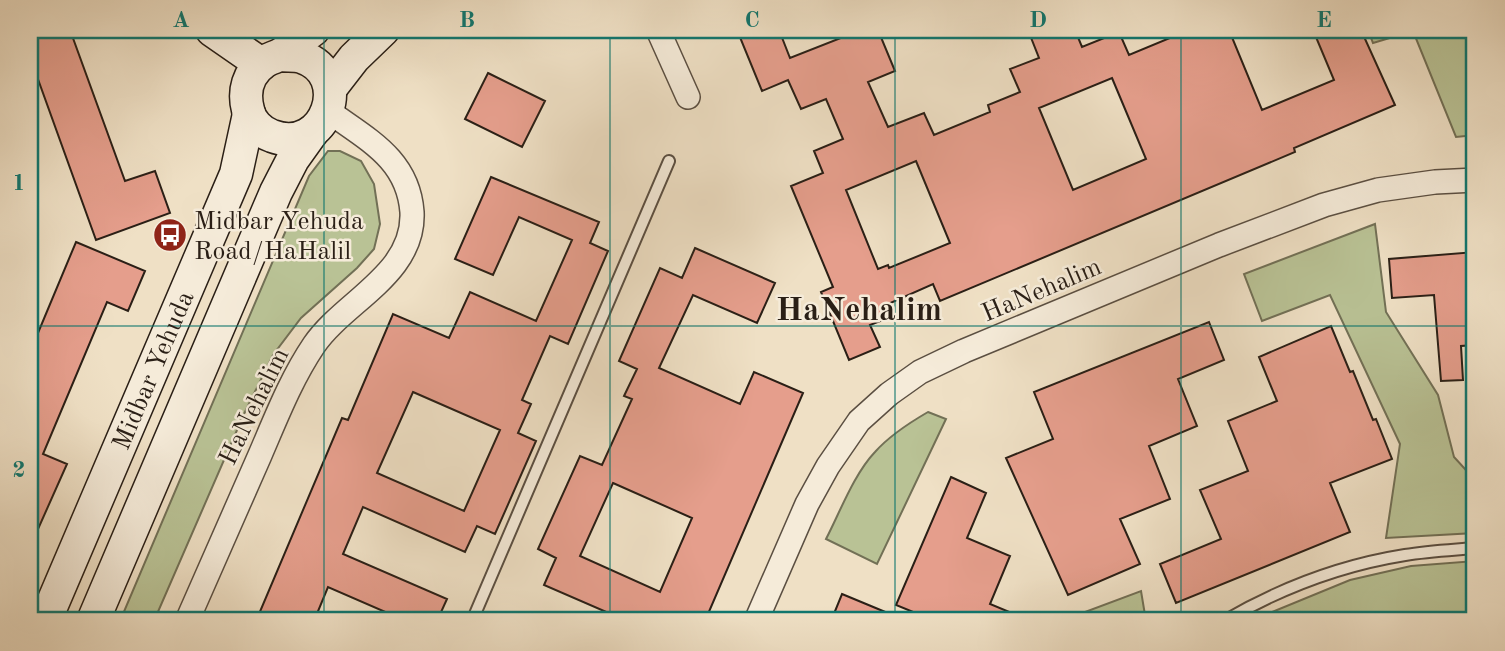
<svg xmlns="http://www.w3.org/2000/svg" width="1505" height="651" viewBox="0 0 1505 651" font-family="'Old Standard TT',serif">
<rect width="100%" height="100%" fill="#efe0c5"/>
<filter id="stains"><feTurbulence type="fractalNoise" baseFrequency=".00286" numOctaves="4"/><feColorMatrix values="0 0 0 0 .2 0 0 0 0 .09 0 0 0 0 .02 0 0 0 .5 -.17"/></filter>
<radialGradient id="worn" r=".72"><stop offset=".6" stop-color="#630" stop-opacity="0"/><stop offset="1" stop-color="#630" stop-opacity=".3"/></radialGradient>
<path fill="#b9c295" stroke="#727056" stroke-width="2" d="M1368 30H1475V135L1456 137 1413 31 1373 43Z
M328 151H340L361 161 374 184 380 224 374 249 357 268 301 318 273 355 244 414 154 621H120L309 176Z
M1375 224 1386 312 1438 395 1454 457 1475 480V533L1386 538 1400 444 1330 295 1262 321 1244 274Z
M928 412 946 419 877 564 826 539C840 512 854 474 875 452 890 435 909 423 928 412Z
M1475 561V621H1250L1350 580 1411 566Z
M1141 591 1146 621H1061Z"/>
<path fill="#e59e8c" stroke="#2a1f16" stroke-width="2" fill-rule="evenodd" d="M30 30H70L125 181 155 171 170 213 96 240 30 57Z
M737 30H779L790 58 861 30H878L895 71 868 82 888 127 924 113 934 135 990 112 988 105 1020 92 1010 69 1039 58 1028 30H1075L1082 47 1119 32 1129 55 1189 30H1229L1262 110 1334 80 1313 30H1361L1395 105 1294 148 1295 152 940 301 933 284 888 304 893 316 870 325 880 347 849 360 821 292 833 287 791 186 823 173 814 151 843 139 826 99 801 109 788 80 762 91ZM1112 78 1146 159 1073 190 1039 108ZM916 161 950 243 889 268 888 265 878 269 846 190Z
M488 73 545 101 522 147 465 119Z
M491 177 599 222 590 243 608 251 568 344 550 336 522 400 531 404 518 433 536 441 495 534 477 526 465 552 363 507 343 554 447 599 437 621H406L328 587 314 621H256L342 418 348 420 393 314 449 338 470 292 536 321 572 240 519 217 493 275 455 259ZM413 392 500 430 464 511 377 473Z
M76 242 145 271 128 311 107 302 43 454 67 464 30 547V352Z
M695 248 775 283 757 323 693 295 659 368 740 404 754 372 803 393 705 621H627L544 585 556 558 538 549 580 456 602 465 632 399 624 396 637 369 619 361 660 268 682 278ZM613 483 692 518 660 592 580 556Z
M1475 252V345L1461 346 1463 380 1441 381 1434 295 1392 298 1389 259Z
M1209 322 1224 360 1178 379 1197 426 1149 446 1170 499 1120 519 1140 564 1068 595 1006 458 1053 439 1034 392Z
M1331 326 1350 372 1353 371 1373 420 1376 419 1392 459 1330 483 1350 532 1176 603 1160 564 1221 539 1200 490 1248 471 1228 421 1277 401 1259 357Z
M951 477 986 493 967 538 1010 556 990 604 1031 621H935L896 605Z
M842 594 907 621H831Z"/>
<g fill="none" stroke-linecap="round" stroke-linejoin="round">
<g stroke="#5b4f42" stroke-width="14">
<path id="lane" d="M472 621 669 161
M1224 621C1279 589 1342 565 1405 555 1428 551 1452 550 1475 548"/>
</g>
<g stroke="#5b4f42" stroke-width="26">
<path id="street" d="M658 30 688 97
M187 621C211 566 235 511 260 455 276 418 291 379 314 345 344 301 415 274 412 212 408 158 366 139 327 110
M756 621 807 504 828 466 859 421 889 394 920 372 964 351 1219 245 1324 205 1378 190 1435 182 1475 180"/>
</g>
<g stroke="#2a1f16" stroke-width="35">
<g id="secondary">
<path d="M212 30 261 64"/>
<path d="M280 55C287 56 295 55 302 57 354 74 327 156 272 136 260 132 250 121 248 110 243 91 248 73 264 62 270 58 277 57 283 53 293 46 303 37 313 30"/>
<path d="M330 89 354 58 383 30"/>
<path id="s1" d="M45 621 236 174 249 114"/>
<path d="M93 621 276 192 293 159 313 131"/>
</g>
</g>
<use href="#lane" stroke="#f5ebd9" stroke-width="10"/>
<use href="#street" stroke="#f5ebd9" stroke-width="23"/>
<use href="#secondary" stroke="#f5ebd9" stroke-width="32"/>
</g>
<path fill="none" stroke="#0f766e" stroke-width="2" stroke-opacity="0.55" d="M324 30V621M610 30V621M895 30V621M1181 30V621M30 326H1475"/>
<defs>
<g id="bus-disc" transform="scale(1.75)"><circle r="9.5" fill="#8f2418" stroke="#f5ebd9"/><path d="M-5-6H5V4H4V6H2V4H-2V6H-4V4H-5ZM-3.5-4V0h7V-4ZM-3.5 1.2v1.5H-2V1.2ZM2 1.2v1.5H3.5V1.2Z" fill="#fff"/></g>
</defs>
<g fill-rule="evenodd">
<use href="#bus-disc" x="170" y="235"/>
</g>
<g text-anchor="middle" stroke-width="5" stroke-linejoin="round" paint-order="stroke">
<g font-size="26" fill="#2a1f16" stroke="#f5ebd9" text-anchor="start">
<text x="194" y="229">Midbar Yehuda<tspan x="194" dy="30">Road/HaHalil</tspan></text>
</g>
<g font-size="26" fill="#2a1f16" stroke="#f5ebd9">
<text transform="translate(1041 289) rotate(-23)" y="9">HaNehalim</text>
<text dy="9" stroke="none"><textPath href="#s1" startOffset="273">Midbar Yehuda</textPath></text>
<text transform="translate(253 406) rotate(-64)" y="9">HaNehalim</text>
</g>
<g font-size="33" font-weight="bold" fill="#2a1f16" stroke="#f5ebd9">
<text x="859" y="320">HaNehalim</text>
</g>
</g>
<rect width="1505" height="651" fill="none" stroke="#efe0c5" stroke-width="77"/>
<rect x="38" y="38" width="1428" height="574" fill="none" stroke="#0f766e" stroke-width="2.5"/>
<g font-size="23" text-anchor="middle" font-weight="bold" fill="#0f766e">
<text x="181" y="27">A</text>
<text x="467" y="27">B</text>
<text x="752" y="27">C</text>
<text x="1038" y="27">D</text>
<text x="1324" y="27">E</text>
<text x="19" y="190">1</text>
<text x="19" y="477">2</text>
</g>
<rect width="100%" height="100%" filter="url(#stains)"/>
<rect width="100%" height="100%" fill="url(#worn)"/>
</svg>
